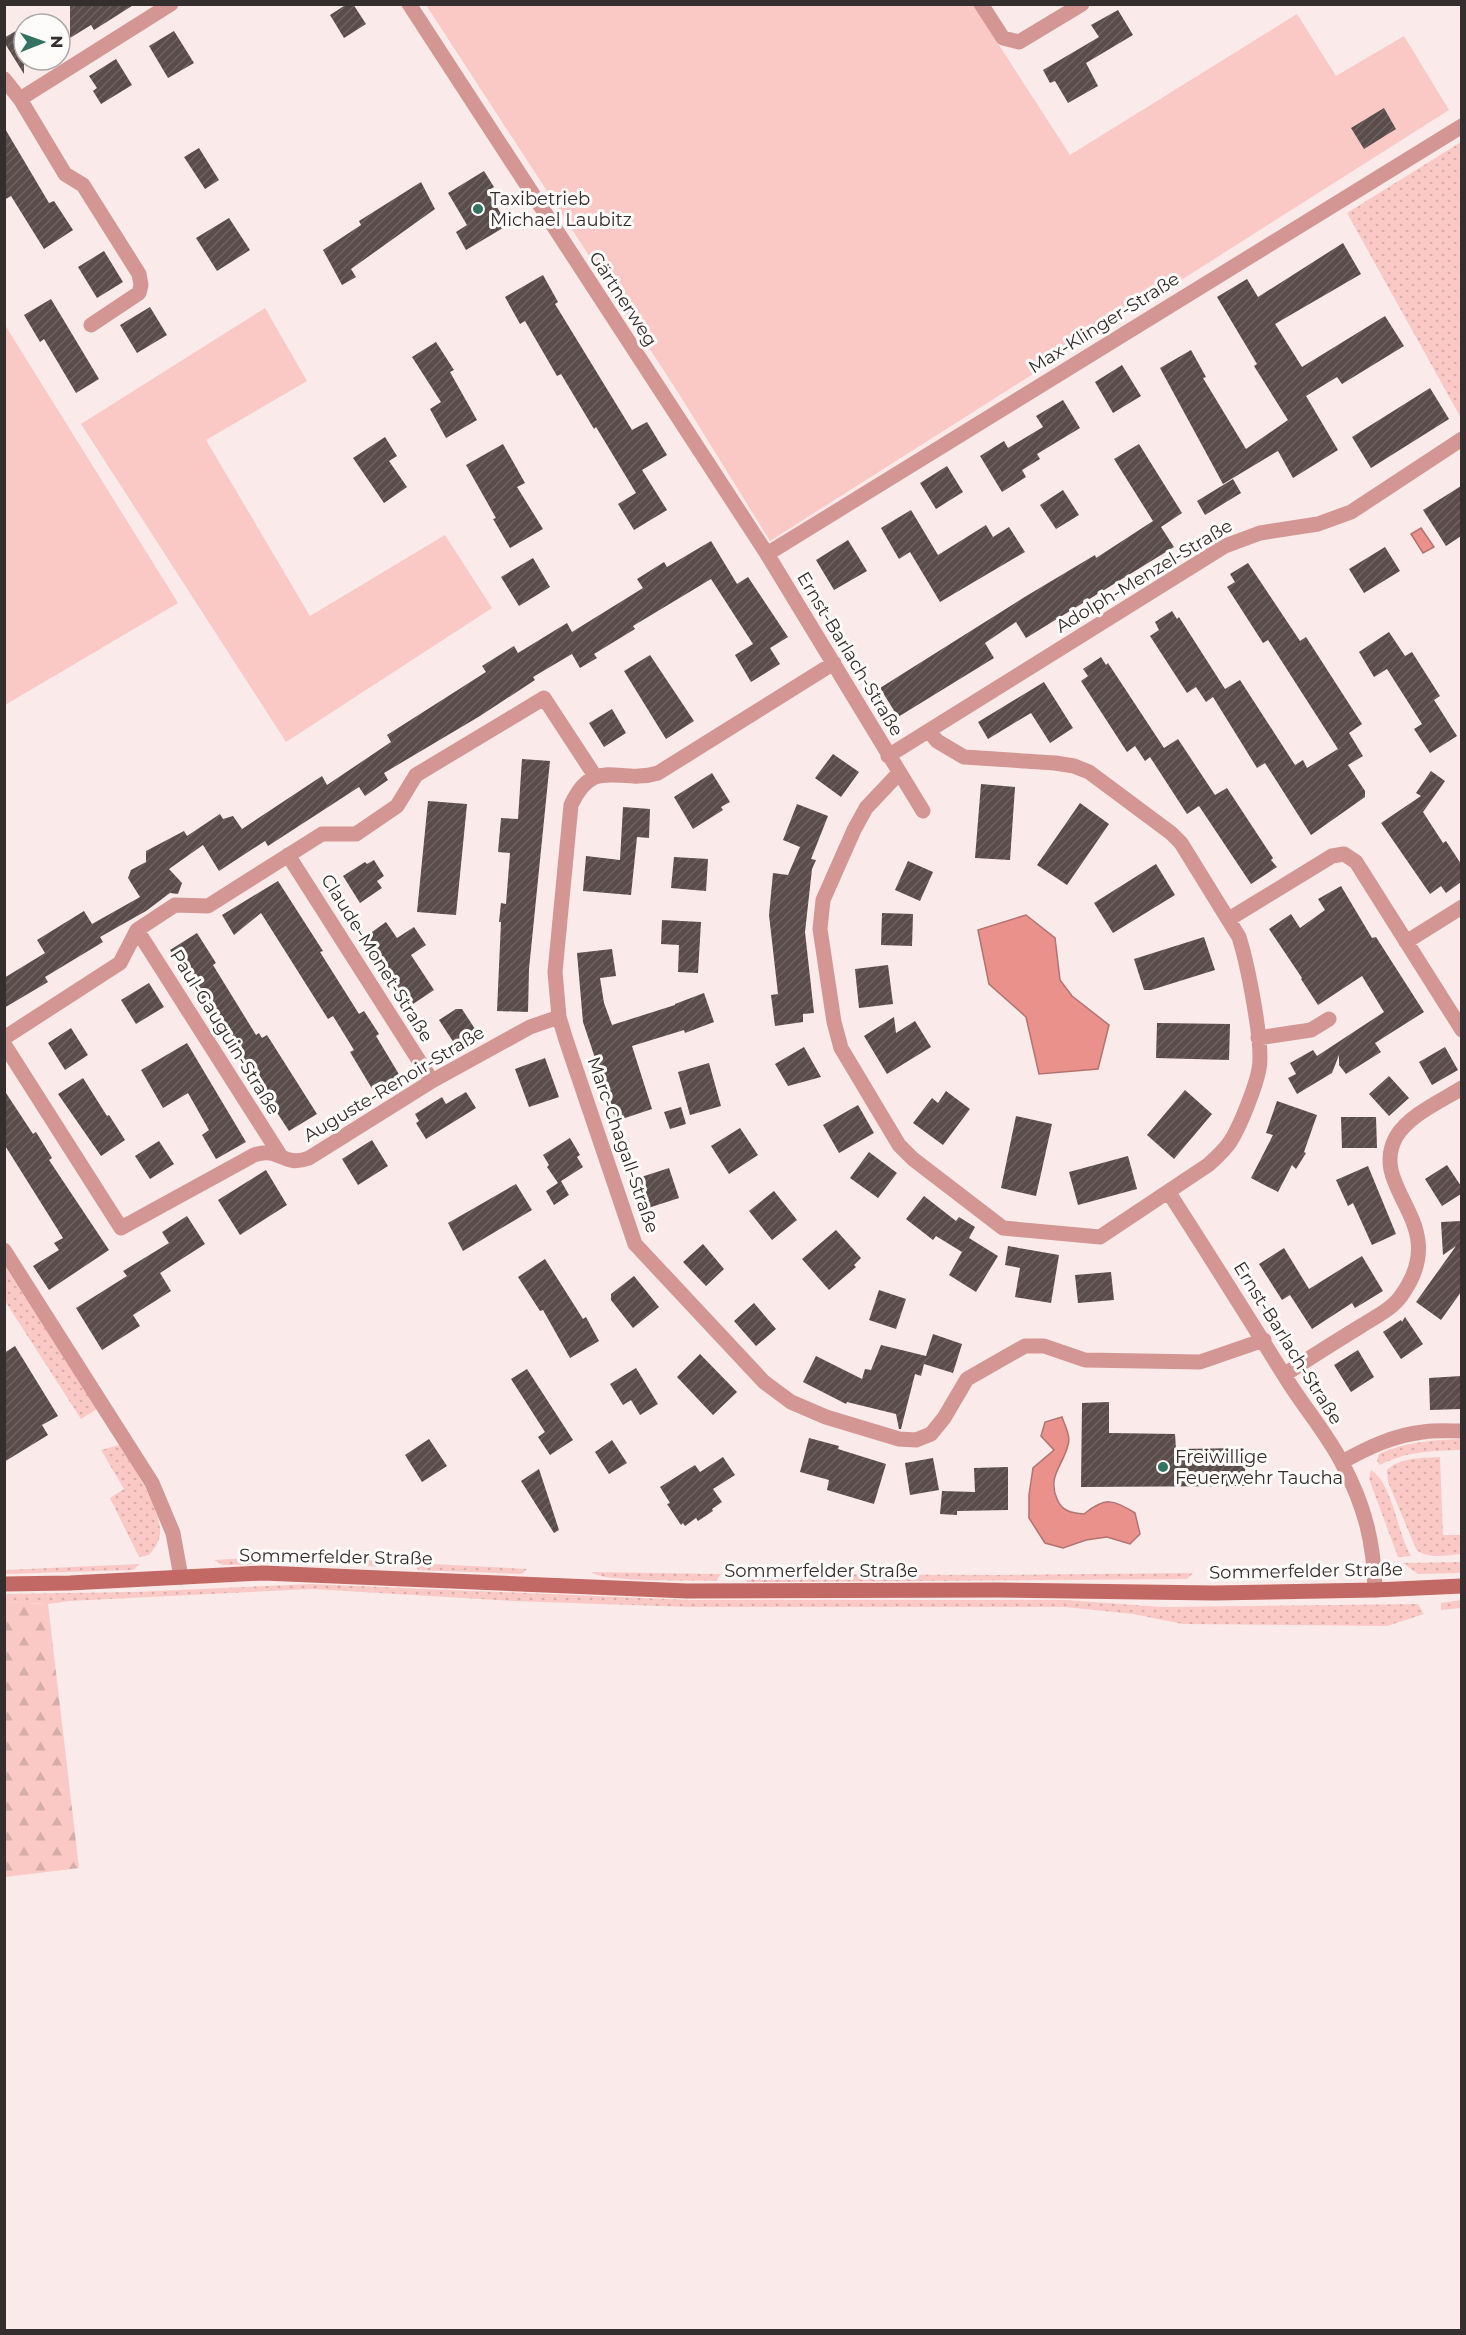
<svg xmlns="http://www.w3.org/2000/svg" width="1466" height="2335" viewBox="0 0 1466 2335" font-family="Montserrat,sans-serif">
<defs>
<pattern id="grass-dots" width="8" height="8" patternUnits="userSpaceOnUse" patternTransform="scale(1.5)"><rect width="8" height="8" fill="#fac9c6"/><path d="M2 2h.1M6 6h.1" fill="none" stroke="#d7adaa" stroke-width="1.8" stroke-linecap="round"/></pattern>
<pattern id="forest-firs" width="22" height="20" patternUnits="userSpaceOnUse" patternTransform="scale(1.5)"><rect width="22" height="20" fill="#fac9c6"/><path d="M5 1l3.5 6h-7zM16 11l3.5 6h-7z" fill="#d7adaa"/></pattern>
<pattern id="building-hatch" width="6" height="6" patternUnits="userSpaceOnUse" patternTransform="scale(1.5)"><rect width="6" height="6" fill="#594c4b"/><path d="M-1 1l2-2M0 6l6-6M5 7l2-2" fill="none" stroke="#6e6362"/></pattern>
</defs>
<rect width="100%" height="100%" fill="#faeae9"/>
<path fill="url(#grass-dots)" d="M1461 142V418L1347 213Z
M4 1265 97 1409 81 1419 5 1301Z
M1461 1439V1450C1432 1451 1406 1451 1380 1465L1377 1461 1379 1454C1404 1442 1434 1440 1461 1439Z
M119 1445C132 1466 162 1509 160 1534 159 1543 154 1549 149 1555L139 1557 110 1498 124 1489 101 1450Z
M1440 1457 1443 1535H1461V1554C1447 1555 1427 1560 1416 1549L1388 1482 1387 1470C1400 1457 1423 1458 1440 1457Z
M1371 1470C1393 1484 1397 1533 1411 1556L1398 1557 1372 1487 1369 1478Z
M265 1557 387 1561 382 1567 314 1563 223 1565 214 1560Z
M1461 1562V1573L1418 1574 1403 1563Z
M414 1563 527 1569 522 1574 418 1570Z
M140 1564 133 1570 5 1574V1570Z
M1342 1565C1318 1584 1267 1578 1237 1578L1232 1572 1311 1571Z
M591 1572 721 1574 716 1581C694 1580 604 1583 591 1572Z
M1193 1573 1187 1579 747 1582 743 1574 1000 1575Z
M311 1584 690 1600H1066L1162 1607 1418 1604 1424 1614 1387 1626 1183 1624 1133 1614 1065 1607H689L513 1601 312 1589 69 1601 48 1604 5 1602V1594L135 1592Z
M1461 1600V1608L1441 1610V1603Z"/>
<path fill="url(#forest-firs)" d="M5 1602 48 1604 79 1868 5 1877Z"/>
<path fill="#fac9c6" d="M426 5H973L1070 155 1297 14 1336 76 1404 36 1449 110 770 541 679 394Z
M265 308 307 381 206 440 310 616 445 535 492 608 286 742 81 424Z
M5 325 178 603 5 705H4Z"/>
<path fill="#ea918c" stroke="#b37370" stroke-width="1.5" d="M1421 528 1434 547 1423 553 1411 534Z
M1026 915 1055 938 1060 980 1072 996 1109 1025 1098 1069 1039 1074 1026 1017 989 984 978 930Z
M1062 1417C1065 1426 1071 1436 1068 1445 1063 1466 1047 1476 1057 1499 1062 1512 1073 1513 1084 1514 1105 1497 1113 1499 1135 1513L1140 1534 1130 1544 1107 1537 1086 1540 1063 1548 1045 1543 1029 1518V1495L1033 1468 1054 1450 1041 1436 1045 1422Z"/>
<path fill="url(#building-hatch)" d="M70 4H135L94 30 91 25 70 38Z
M347 4H353L366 24 344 38 330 15Z
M1118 10 1133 35 1086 63 1098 86 1068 103 1055 81 1050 83 1043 70 1099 37 1091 25Z
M24 26V74L4 42V38Z
M174 31 194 63 168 78 149 46Z
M116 59 132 85 101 104 93 91 97 88 89 76Z
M1384 108 1396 129 1364 149 1351 128Z
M4 127 49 203 54 201 73 230 44 249 11 196 4 200Z
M199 148 219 180 205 189 184 157Z
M484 171 494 187 487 191 508 225 466 250 456 232 467 225 448 193Z
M421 182 435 209 351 269 356 277 342 285 323 250 361 225 359 221Z
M229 218 250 250 217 271 196 238Z
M1343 243 1361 274 1275 324 1302 367 1385 316 1404 346 1342 384 1337 377 1306 396 1338 450 1293 478 1278 451 1223 484 1160 368 1191 350 1206 377 1203 378 1246 449 1288 420 1254 366 1257 364 1217 297 1247 279 1258 297Z
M104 251 123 282 97 298 78 267Z
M543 275 558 302 555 304 632 430 647 422 667 455 642 470 667 510 634 530 618 504 636 493 596 427 594 429 561 374 557 376 525 321 520 324 505 297Z
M51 299 99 379 76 393 44 339 40 342 24 315Z
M150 307 167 335 137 353 120 325Z
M436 342 454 370 450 372 477 420 446 438 430 409 441 402 412 357Z
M1122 365 1141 396 1113 413 1095 382Z
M1430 388 1449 419 1371 468 1352 437Z
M1063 400 1080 428 1037 454 1040 459 1022 470 1026 477 1002 492 980 456 1004 441 1008 448 1043 427 1036 416Z
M385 437 397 456 389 461 407 487 384 503 353 458Z
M503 444 525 483 517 487 543 529 510 548 493 519 496 518 466 465Z
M1139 444 1182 513 1161 527 1174 547 1026 638 1016 622 985 643 994 658 898 717 880 688 1023 598 1095 555 1096 558 1153 521 1114 459Z
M947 466 963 492 936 509 920 483Z
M1233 479 1241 493 1205 515 1197 501Z
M1461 486V536L1446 546 1423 510Z
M1063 490 1079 515 1056 529 1040 505Z
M911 510 938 555 986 525 993 537 1009 527 1025 552 940 602 910 552 899 559 881 528Z
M848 540 867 571 834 590 816 560Z
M711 541 737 584 748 577 788 637 770 648 780 664 751 682 735 655 753 644 711 579 633 626 635 629 594 654 597 658 580 668 572 654 533 677 535 680 480 716 384 773 388 780 365 796 359 787 268 846 265 841 219 871 203 845 169 869 182 883 178 894 170 893 146 911 100 937 103 942 45 977 48 982 4 1008V978L45 953 37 940 84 911 92 924 140 897 128 878 131 870 146 862V851L184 831 187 836 220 814 223 819 233 816 242 829 322 776 327 785 391 742 387 735 486 672 482 666 514 646 518 653 567 623 572 632 643 588 637 579 664 562 667 567Z
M1385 547 1400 571 1364 593 1349 569Z
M533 558 550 587 519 606 501 577Z
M1248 563 1300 641 1306 637 1362 724 1349 733 1363 756 1348 765 1365 791V797L1311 835 1265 763 1257 768 1213 697 1206 702 1196 687 1187 693 1150 636 1159 630 1155 622 1172 611 1177 619 1179 617 1225 689 1240 680 1295 765 1303 760 1307 768 1338 749 1268 640 1263 643 1227 587 1235 582 1230 574Z
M1389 632 1405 656 1412 652 1440 696 1434 700 1457 736 1430 753 1414 729 1422 724 1387 669 1374 677 1359 652Z
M650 655 694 721 666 739 624 671Z
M1101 657 1106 665 1108 663 1164 748 1178 739 1215 795 1227 788 1273 858 1271 860 1277 867 1251 884 1199 806 1187 814 1150 757 1145 761 1135 746 1127 752 1081 681 1088 676 1083 669Z
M1044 682 1073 728 1050 743 1031 713 988 739 978 722Z
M612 709 626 733 604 747 589 723Z
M833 754 859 772 841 797 815 778Z
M522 759 550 761 529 969 528 1012 497 1011 501 922H499L501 903 506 904 510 853 498 852 501 818 518 819Z
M1431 771 1445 781 1423 812 1443 843 1446 841 1461 864V882L1446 893 1441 886 1430 894 1381 823 1421 796 1416 793Z
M712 773 730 802 721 807 723 810 693 829 674 797Z
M981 784 1015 787 1010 860 975 858Z
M428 801 467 804 456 915 417 912Z
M1080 803 1109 824 1067 885 1037 865Z
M797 804 828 816 811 859 816 860 812 869 805 932 814 1013 803 1014V1022L775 1026 771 995 778 994 769 915 773 873 788 875 800 847 783 840Z
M623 807 650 809 649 838 637 837 631 895 583 891 586 856 620 860Z
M674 857 708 859 706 891 671 888Z
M374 860 384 876 377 881 382 888 360 903 343 876 365 862 367 864Z
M908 861 933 872 920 901 895 890Z
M1156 864 1175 895 1113 933 1094 903Z
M278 881 323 951 320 952 359 1014 364 1011 379 1034 376 1036 400 1076 374 1092 350 1052 354 1050 333 1016 328 1019 261 913 234 935 222 915Z
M1341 886 1372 938 1376 937 1424 1012 1375 1043 1381 1052 1346 1074 1339 1065V1055L1332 1073 1297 1094 1288 1078 1296 1074 1290 1063 1313 1050 1317 1056 1384 1012 1362 976 1318 1005 1301 979 1302 978 1269 929 1291 914 1300 928 1325 910 1318 899Z
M882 913 913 914 912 946 881 945Z
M662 920 701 922 698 973 678 972 679 945 661 944Z
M386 922 397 938 414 927 426 945 411 955 434 990 407 1008 362 939Z
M197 933 216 963 213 965 256 1035 259 1033 262 1038 267 1035 317 1114 289 1131 251 1073 248 1074 170 950Z
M1204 937 1215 970 1151 990H1144L1134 959Z
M612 949 616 976 600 978 604 1003 612 1025 675 1005V1004L704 993 714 1022 685 1033 684 1030 632 1046 652 1109 616 1121 583 1022 577 953Z
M888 965 893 1004 859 1008 855 969Z
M149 983 164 1007 136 1024 121 1000Z
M456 1009H462L477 1032 456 1046 439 1020Z
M894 1017 896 1033 915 1021 931 1047 887 1074 864 1036Z
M1157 1023 1230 1024 1229 1060 1156 1058Z
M71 1028 88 1055 65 1070 48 1043Z
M187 1043 246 1142 216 1159 202 1135 209 1130 188 1093 163 1108 141 1070Z
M804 1047 821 1077 788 1086 775 1064Z
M1445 1047 1458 1070 1432 1085 1419 1062Z
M545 1058 559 1097 529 1107 515 1069Z
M709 1063 721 1106 690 1115 678 1072Z
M1389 1076 1409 1098 1389 1116 1369 1094Z
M83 1078 107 1116 109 1115 125 1140 101 1156 58 1094Z
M4 1090 33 1134 36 1132 52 1158 49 1160 109 1250 49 1290 33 1266 59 1250 54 1243 63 1238 4 1144Z
M1185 1090 1212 1114 1174 1159 1147 1135Z
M946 1091 970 1109 943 1145 913 1123 932 1098 938 1103Z
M466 1092 476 1108 426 1139 416 1123 419 1121 415 1114 442 1097 446 1104Z
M1277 1101 1317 1115 1304 1152 1306 1153 1296 1169 1292 1165 1278 1192 1251 1178 1273 1135 1266 1133Z
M858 1105 874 1133 839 1153 823 1125Z
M681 1107 686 1124 670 1129 664 1112Z
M1016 1116 1052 1124 1036 1196 1001 1188Z
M1341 1117H1376L1377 1148H1342Z
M740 1128 758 1155 729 1174 711 1146Z
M570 1138 580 1155 577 1157 583 1167 558 1183 547 1167 549 1165 543 1155Z
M372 1140 388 1166 358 1185 342 1159Z
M159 1141 174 1164 150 1179 135 1156Z
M869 1152 897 1173 878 1198 850 1178Z
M1128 1156 1137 1189 1078 1205 1069 1172Z
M1447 1165 1461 1186V1194L1442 1206 1425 1179Z
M1368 1166 1396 1234 1372 1245 1353 1203 1348 1206 1336 1180Z
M669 1168 679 1198 645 1209 635 1179Z
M266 1170 287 1205 240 1235 218 1200Z
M561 1181 569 1195 554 1205 546 1191Z
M516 1184 532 1210 463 1251 448 1223Z
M774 1191 797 1220 772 1240 749 1211Z
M924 1196 956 1221 959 1217 975 1227 969 1238 998 1256 976 1292 949 1275 962 1252 936 1236 933 1240 906 1219Z
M187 1216 205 1244 160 1273 171 1291 133 1315 140 1326 102 1350 76 1308 127 1276 123 1271 169 1243 162 1232Z
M1461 1221V1292L1441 1320 1416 1302 1456 1246 1443 1255 1441 1222Z
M836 1230 861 1258 854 1265 856 1267 829 1290 802 1259Z
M703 1244 724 1269 706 1286 683 1262Z
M1008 1246 1059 1255 1051 1303 1015 1297 1020 1268 1005 1265Z
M1284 1248 1309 1289 1362 1256 1383 1291 1355 1308 1352 1303 1312 1329 1290 1295 1282 1300 1259 1264Z
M545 1259 583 1319 586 1317 599 1341 570 1358 543 1310 540 1311 518 1277Z
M1111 1272 1114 1300 1078 1303 1075 1275Z
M634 1276 659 1307 633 1328 611 1300V1294Z
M879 1290 906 1299 896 1329 869 1320Z
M754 1303 776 1329 756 1346 734 1321Z
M1405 1317 1423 1344 1401 1359 1383 1332 1401 1320 1402 1322Z
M933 1334 962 1344 953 1373 924 1364 921 1376 915 1374 901 1429H899L896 1414 847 1402 846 1404 803 1382 816 1356 862 1379 865 1369 871 1370 881 1345 926 1356Z
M15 1346 58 1416 42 1425 48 1435 4 1462V1353Z
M1358 1350 1374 1377 1351 1392 1334 1365Z
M700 1354 737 1392 713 1415 677 1377Z
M636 1368 658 1404 640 1415 631 1400 623 1405 610 1384Z
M527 1369 573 1440 550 1455 538 1437 545 1432 511 1379Z
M1461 1376V1409L1430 1410 1429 1378Z
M1109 1402V1433L1175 1434 1176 1449 1245 1448V1486L1081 1487 1082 1403Z
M809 1438 839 1446 838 1449 886 1464 874 1504 827 1490 829 1480 800 1472Z
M429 1439 447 1466 422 1482 405 1455Z
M612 1440 627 1463 609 1474 595 1452Z
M723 1457 735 1475 713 1489 722 1502 712 1509 713 1511 698 1521 696 1518 685 1526 683 1523 681 1525 667 1504 670 1503 660 1487 695 1465 700 1472Z
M933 1458 939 1490 910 1495 905 1463Z
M1008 1467V1510L957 1511V1515L940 1514 942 1491 975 1492 974 1468Z
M539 1469 559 1530 554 1533 521 1481Z"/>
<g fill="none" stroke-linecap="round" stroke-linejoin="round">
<path stroke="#d49692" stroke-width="15" d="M409 4 767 554 923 811
M981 4 1003 38 1019 42 1082 4
M4 79 20 99 65 174 83 185 139 274 141 285 139 293 91 325
M20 99 171 4
M767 554 1462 126
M834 663 658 773C619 785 594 755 571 805L555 972 559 1017 566 1040 635 1244 764 1382 791 1402 826 1417 899 1439 916 1440 931 1434 944 1418 967 1379 1025 1346H1044L1085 1360 1200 1362 1264 1340
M888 756 1225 546 1260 533 1318 524 1351 512 1462 439
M899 773 866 808 854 830 823 900 820 929 834 1022 841 1048 899 1145 913 1159 1003 1228 1100 1237 1208 1165C1216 1158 1224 1151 1230 1142 1240 1127 1256 1086 1259 1069 1264 1045 1247 962 1239 937L1181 843 1171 833 1089 772 1074 766 1055 763 964 757 937 741 929 731
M288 855 432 1081
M1229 919 1332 856 1344 854 1356 862 1462 1030
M137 930 280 1155
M1406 942 1462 907
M4 1038 120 963 137 930 175 905 208 906 322 834H356L397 806 416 775 544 698 595 776
M1258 1038 1311 1030 1329 1019
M4 1044 121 1228 254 1155C281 1146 282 1168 309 1158L432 1081 530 1027 559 1017
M1169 1193C1208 1253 1246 1314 1284 1375 1302 1405 1326 1432 1342 1463 1365 1506 1374 1543 1375 1590
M4 1250 152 1483 173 1533 181 1577
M1284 1375C1309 1358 1335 1342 1361 1326 1375 1317 1392 1309 1401 1296 1454 1223 1367 1190 1396 1137 1409 1115 1441 1101 1462 1088
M1342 1462C1367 1448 1394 1435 1423 1432 1435 1430 1449 1431 1462 1431"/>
<path stroke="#c26965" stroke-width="15" d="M4 1584 70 1583 263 1573 687 1591 997 1590 1214 1593 1375 1590 1462 1586"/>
</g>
<g fill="#337362" stroke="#fefbfb" stroke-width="2">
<circle cx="478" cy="209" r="6"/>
<circle cx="1163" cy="1467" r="6"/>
</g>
<g text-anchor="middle" stroke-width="6" stroke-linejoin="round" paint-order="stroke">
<g font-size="18" fill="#342e2e" stroke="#fefbfb" text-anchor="start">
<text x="490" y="205">Taxibetrieb<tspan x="490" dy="21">Michael Laubitz</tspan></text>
<text x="1175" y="1463">Freiwillige<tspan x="1175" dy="21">Feuerwehr Taucha</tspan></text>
</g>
<g font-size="18" fill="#342e2e" stroke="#fefbfb">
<text transform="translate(623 299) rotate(57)" y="6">Gärtnerweg</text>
<text transform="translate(1104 323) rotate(-32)" y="6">Max-Klinger-Straße</text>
<text transform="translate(1144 576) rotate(-31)" y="6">Adolph-Menzel-Straße</text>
<text transform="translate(850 654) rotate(59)" y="6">Ernst-Barlach-Straße</text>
<text transform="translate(377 958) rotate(58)" y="6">Claude-Monet-Straße</text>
<text transform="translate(225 1032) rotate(58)" y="6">Paul-Gauguin-Straße</text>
<text transform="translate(394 1084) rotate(-31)" y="6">Auguste-Renoir-Straße</text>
<text transform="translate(623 1145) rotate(71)" y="6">Marc-Chagall-Straße</text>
<text transform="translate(1288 1343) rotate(58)" y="6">Ernst-Barlach-Straße</text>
<text transform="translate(336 1557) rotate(1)" y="6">Sommerfelder Straße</text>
<text x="821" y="1577">Sommerfelder Straße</text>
<text transform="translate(1306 1571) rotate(-1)" y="6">Sommerfelder Straße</text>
</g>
</g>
<rect width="1466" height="2335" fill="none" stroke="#342e2e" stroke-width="12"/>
<g transform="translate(42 42) rotate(89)"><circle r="28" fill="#fefbfb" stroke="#ada9a9" stroke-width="1.5"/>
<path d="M0-4.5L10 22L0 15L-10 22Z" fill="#337362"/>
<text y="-9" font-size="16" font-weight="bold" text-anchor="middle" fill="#342e2e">N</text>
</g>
</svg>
